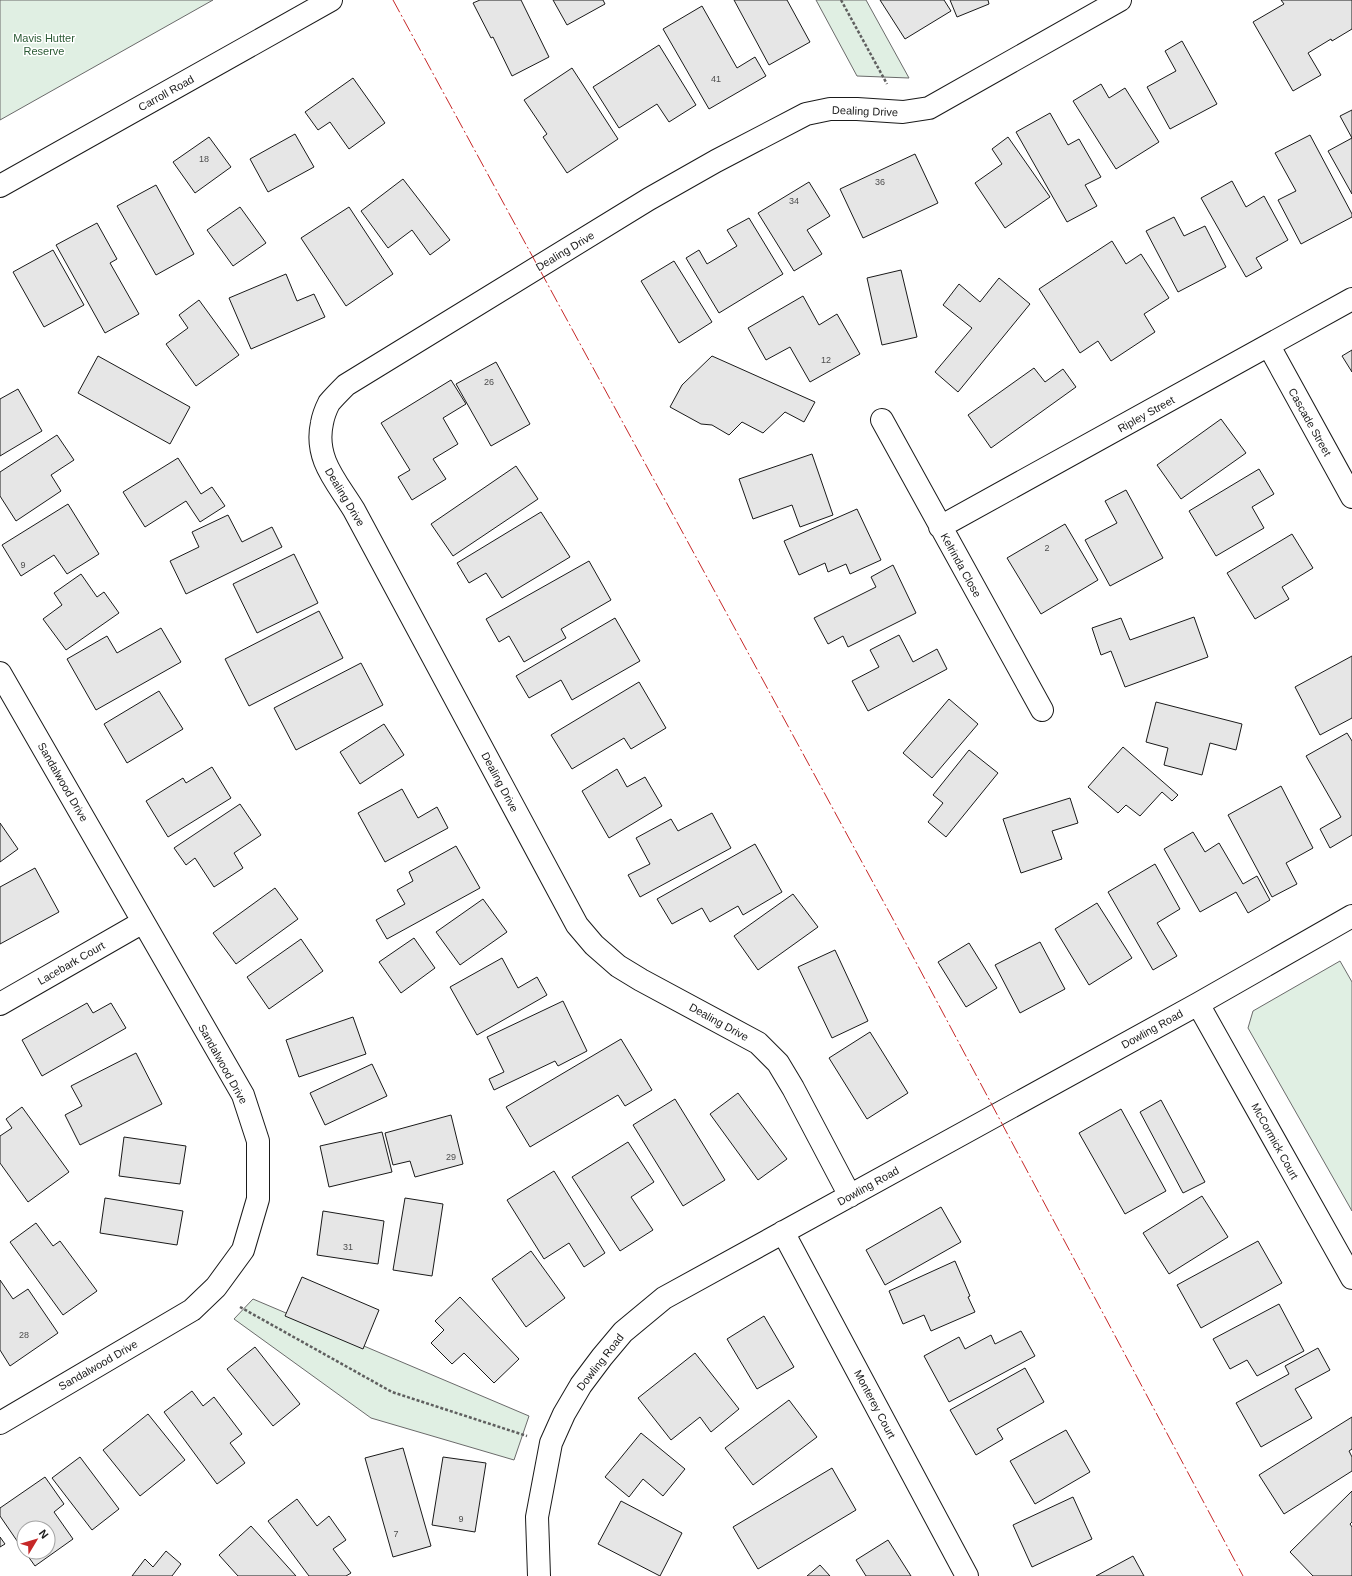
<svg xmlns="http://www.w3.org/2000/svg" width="1352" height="1576" viewBox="0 0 1352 1576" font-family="Helvetica,sans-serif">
<rect width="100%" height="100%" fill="#fff"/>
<path fill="#e0efe3" stroke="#6a6a6a" d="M0 0H213L0 120Z
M816 0H866L909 78 857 76Z
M1340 961 1352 982V1211L1248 1028 1253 1011Z
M253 1299 529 1416 514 1460 371 1418 234 1319Z"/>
<path fill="#e6e6e6" stroke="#1a1a1a" d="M480 0H521L549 57 512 76 493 37 491 38 473 3Z
M553 0H603L605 4 567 25Z
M734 0H787L810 42 769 65Z
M880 0H944L951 11 905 39Z
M950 0H988L989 4 957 17Z
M1281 0H1352V29L1332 41 1331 39 1308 53 1321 75 1293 91 1253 22 1284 4Z
M702 6 737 68 755 57 766 76 709 109 663 29Z
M1182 41 1217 104 1170 129 1147 87 1176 71 1165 51Z
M659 45 696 105 669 122 657 104 619 128 593 87Z
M572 68 618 139 567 173 543 137 547 134 524 100Z
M353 78 385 123 349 149 330 122 318 130 305 112Z
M1101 84 1109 98 1125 88 1159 142 1116 169 1073 101Z
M1352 110V194L1328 151 1352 138 1340 116Z
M1050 113 1068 145 1079 139 1101 177 1085 185 1097 206 1067 222 1016 132Z
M295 134 314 167 268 192 250 159Z
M1310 135 1352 214V217L1301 244 1278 200 1296 191 1275 153Z
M209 137 231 167 195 193 173 162Z
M1008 137 1050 197 1005 228 975 183 1002 164 992 149Z
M915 154 938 203 863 238 840 189Z
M403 179 450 240 430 255 412 230 388 248 361 211Z
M1232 181 1246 207 1264 196 1288 240 1256 258 1262 268 1246 277 1201 198Z
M809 182 830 216 807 230 822 254 794 271 758 213Z
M156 185 194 254 156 275 117 206Z
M240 207 266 243 233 266 207 230Z
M349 207 393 274 346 306 301 238Z
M1174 217 1184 236 1205 226 1226 267 1178 292 1146 231Z
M749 218 783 274 719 313 686 258 699 250 707 264 737 246 727 230Z
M97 223 117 259 110 263 139 314 105 333 56 245Z
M1112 241 1126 264 1141 254 1169 298 1144 314 1155 332 1111 361 1098 341 1080 353 1039 289Z
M53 250 84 305 44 327 13 272Z
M674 261 712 322 679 343 641 281Z
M901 270 917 337 882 345 867 278Z
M286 274 297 301 314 294 325 317 251 349 229 298Z
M999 278 1030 304 958 392 935 372 972 328 943 305 959 284 980 302Z
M803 296 819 325 837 314 860 354 810 382 790 347 766 360 748 328Z
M199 300 239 355 196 386 166 344 188 328 179 315Z
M1352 350V372L1342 356Z
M98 356 190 407 170 444 78 393Z
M712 356 815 402 804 422 785 412 763 433 742 422 729 435 712 425 701 424 670 407 682 385Z
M496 362 530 424 491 446 456 384Z
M1034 368 1045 382 1063 369 1076 387 991 448 968 415Z
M451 380 466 404 443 418 458 444 433 459 446 479 412 500 398 477 410 470 381 423Z
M18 389 42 431 0 456V399Z
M1221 419 1246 453 1181 499 1157 465Z
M57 435 74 460 51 475 61 491 16 521 0 496V472Z
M812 454 833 515 800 527 792 505 753 519 739 479Z
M178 458 201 494 212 487 225 506 200 522 186 501 145 527 123 492Z
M516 466 538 499 453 556 431 524Z
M1259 469 1274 494 1252 507 1264 528 1216 556 1189 511Z
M1126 490 1163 558 1110 586 1085 540 1117 523 1105 501Z
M68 504 99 554 67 574 54 555 21 576 2 545Z
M857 509 881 560 850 574 846 564 828 572 825 563 799 575 784 541Z
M541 512 570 557 502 598 486 573 469 583 457 563Z
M228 515 242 542 272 527 282 547 186 594 170 561 199 547 192 532Z
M1065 524 1098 580 1041 614 1007 558Z
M1292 534 1313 568 1282 587 1289 599 1255 619 1227 573Z
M294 554 318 603 257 633 233 584Z
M589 561 611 600 561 629 566 638 524 662 509 636 499 642 486 619Z
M893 565 916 613 848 647 843 636 828 644 814 618 876 587 871 577Z
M81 574 97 597 104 592 119 613 66 650 43 619 62 605 54 593Z
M319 611 343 658 249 706 225 659Z
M1194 617 1208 657 1125 687 1111 651 1101 655 1092 628 1121 618 1130 640Z
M615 618 640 661 572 700 561 680 529 698 516 676Z
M161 628 181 662 96 710 67 659 107 636 117 653Z
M899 635 913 662 937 649 947 669 868 711 852 681 879 667 870 650Z
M1352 656V718L1320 735 1295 687Z
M361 663 383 705 296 750 274 708Z
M639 682 666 728 631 749 624 738 572 769 551 735Z
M159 691 183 729 127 763 104 724Z
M949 699 978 724 932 778 903 753Z
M1156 702 1242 724 1236 750 1210 743 1202 775 1164 765 1168 748 1146 742Z
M384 724 404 755 360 784 340 752Z
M1347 733 1352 741V835L1330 848 1320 829 1341 817 1306 756Z
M1123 747 1178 795 1172 801 1162 792 1140 816 1126 805 1118 813 1088 787Z
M969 750 998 773 946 837 928 822 943 803 933 795Z
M212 767 231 798 168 837 146 801 183 778 186 783Z
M617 769 627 787 645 777 662 806 609 838 582 791Z
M1281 786 1313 848 1286 863 1297 884 1272 897 1228 815Z
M402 789 418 818 437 807 448 828 385 862 358 813Z
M1070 798 1078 823 1052 831 1062 859 1021 873 1003 819Z
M240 804 261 835 234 853 243 868 214 887 195 858 186 865 174 848Z
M712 813 731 848 640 897 628 875 650 864 636 838 671 819 678 831Z
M0 823 18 849 0 862Z
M1193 832 1205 852 1219 843 1243 884 1257 876 1270 900 1248 913 1236 892 1200 912 1164 849Z
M755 844 782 892 743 915 738 906 710 922 702 908 672 924 657 899Z
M456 846 480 888 387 939 376 920 405 904 397 890 413 881 409 872Z
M1155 864 1180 909 1157 923 1177 956 1153 970 1108 892Z
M35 868 59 912 0 944V887Z
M275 888 298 919 236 964 213 933Z
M793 894 818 927 758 970 734 936Z
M483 899 507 932 460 965 436 932Z
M1097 903 1132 958 1089 985 1055 929Z
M414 938 435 968 401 993 379 962Z
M301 939 323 971 269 1009 247 977Z
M1040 942 1065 989 1020 1013 995 965Z
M969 943 997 988 966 1007 938 962Z
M835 950 868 1021 832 1038 798 967Z
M502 958 518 988 537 977 547 995 477 1035 450 987Z
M563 1001 587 1051 558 1066 555 1061 494 1090 489 1079 504 1072 487 1037Z
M87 1003 93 1013 111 1003 126 1028 42 1076 22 1040Z
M353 1017 366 1054 299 1077 286 1040Z
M870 1032 908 1093 867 1119 829 1058Z
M621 1039 652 1090 625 1106 618 1095 530 1147 506 1107Z
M136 1053 162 1104 80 1145 65 1115 82 1106 71 1086Z
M372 1064 387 1096 325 1125 310 1093Z
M738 1093 787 1159 758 1180 710 1114Z
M675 1099 725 1180 683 1206 633 1125Z
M1161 1100 1205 1182 1183 1193 1140 1112Z
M22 1107 69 1172 28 1202 0 1163V1136L12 1128 6 1119Z
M1121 1109 1166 1191 1125 1214 1079 1133Z
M451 1115 463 1164 415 1177 410 1161 393 1165 385 1133Z
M382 1132 392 1172 329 1187 320 1146Z
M124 1137 186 1146 180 1184 119 1176Z
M628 1142 654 1182 631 1197 653 1230 620 1251 572 1177Z
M554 1171 605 1253 584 1267 569 1243 544 1259 507 1200Z
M1202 1196 1228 1237 1169 1274 1143 1233Z
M105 1198 183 1211 177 1245 100 1233Z
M405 1198 443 1204 432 1276 393 1270Z
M941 1207 961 1242 885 1285 866 1250Z
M323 1211 384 1221 378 1264 317 1255Z
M36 1223 53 1246 60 1241 97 1291 63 1315 10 1242Z
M1258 1241 1282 1283 1201 1328 1177 1285Z
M531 1251 565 1298 526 1327 492 1279Z
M955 1261 970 1296 968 1297 975 1312 931 1331 924 1315 903 1324 889 1291Z
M302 1277 379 1310 363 1349 285 1316Z
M0 1280 13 1299 28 1289 58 1333 10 1366 0 1350Z
M460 1297 519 1359 494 1383 464 1353 452 1364 431 1343 444 1330 435 1321Z
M1279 1304 1304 1351 1257 1376 1247 1360 1230 1369 1213 1339Z
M764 1316 794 1367 757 1389 727 1339Z
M1021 1331 1035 1356 949 1402 924 1356 959 1337 965 1349 991 1335 995 1344Z
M255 1347 300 1404 273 1426 227 1369Z
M1318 1348 1330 1370 1295 1389 1312 1418 1261 1447 1236 1403 1289 1374 1285 1366Z
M695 1353 739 1409 711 1432 700 1417 671 1440 638 1398Z
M1025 1368 1044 1402 997 1429 1003 1439 976 1455 950 1410Z
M192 1391 203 1406 214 1397 242 1434 230 1443 245 1463 217 1484 164 1412Z
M789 1400 817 1437 753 1485 725 1448Z
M148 1414 185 1460 140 1496 103 1450Z
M1352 1417V1449L1349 1451 1352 1457V1471L1284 1514 1259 1475Z
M1066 1430 1090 1472 1035 1504 1010 1461Z
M641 1433 685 1469 663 1496 643 1479 629 1497 605 1477Z
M403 1448 431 1546 393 1557 365 1458Z
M80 1457 119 1509 92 1530 52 1478Z
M443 1457 486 1463 475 1532 432 1525Z
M832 1468 856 1510 758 1569 733 1527Z
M45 1477 64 1504 54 1512 73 1539 35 1566 25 1552H48V1528H24V1551L0 1516V1508Z
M1352 1491V1522L1350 1524 1352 1527V1576H1313L1290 1552Z
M1073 1497 1092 1539 1032 1567 1013 1525Z
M297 1499 317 1526 329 1516 346 1540 333 1549 351 1573 346 1576H309L268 1521Z
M621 1501 682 1533 660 1576 598 1544Z
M251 1526 296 1576H238L219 1555Z
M0 1537 5 1544 0 1547Z
M888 1540 911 1576H866L856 1560Z
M166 1551 181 1564 172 1576H132L145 1559 153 1567Z
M1133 1556 1144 1576H1096Z
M820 1565 830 1576H807Z"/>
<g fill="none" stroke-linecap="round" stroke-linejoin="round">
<g stroke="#1a1a1a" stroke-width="24">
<path id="minor" d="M0 186 331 0
M1269 346 1352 497
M882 420 1042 710
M940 527 1352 299
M0 673 243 1095 258 1141V1199L243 1250 216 1287 192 1310 0 1423
M0 1004 143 922
M1198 1004 1352 1278
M850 1196 793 1088 778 1063 758 1043 641 980 618 966 594 945 577 925 354 510C337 482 314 459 322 423 323 417 326 409 329 403 334 397 340 391 346 385L649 199 716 161 806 114 830 109H857L903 112 929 108 1120 0
M783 1232 967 1576
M539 1576 537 1517 551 1443 564 1414 581 1385 602 1357 623 1332 664 1298 1198 1004 1352 916"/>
</g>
<path stroke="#5f5f5f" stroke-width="2.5" stroke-dasharray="3 2" stroke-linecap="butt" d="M841 0 887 84
M240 1307 392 1392 527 1436"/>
<use href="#minor" stroke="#fff" stroke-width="22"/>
<path stroke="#c62828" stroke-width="1" stroke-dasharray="14 3 2 3" stroke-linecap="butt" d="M393 0 894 921 1243 1576"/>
</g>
<g text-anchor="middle" stroke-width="3" stroke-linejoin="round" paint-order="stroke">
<g font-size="9" fill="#4d4d4d">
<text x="716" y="82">41</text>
<text x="204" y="162">18</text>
<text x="880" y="185">36</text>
<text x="794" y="204">34</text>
<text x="826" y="363">12</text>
<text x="489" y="385">26</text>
<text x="1047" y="551">2</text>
<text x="23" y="568">9</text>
<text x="451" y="1160">29</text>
<text x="348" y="1250">31</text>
<text x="24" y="1338">28</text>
<text x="461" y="1522">9</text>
<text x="396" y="1537">7</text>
</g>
<g font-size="11" fill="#2b5a34" stroke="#fff">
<text x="44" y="42">Mavis Hutter<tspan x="44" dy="13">Reserve</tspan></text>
</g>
<g font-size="11" fill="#1a1a1a" stroke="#fff">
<text transform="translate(166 93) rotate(-29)" y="4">Carroll Road</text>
<text transform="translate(865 111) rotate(2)" y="4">Dealing Drive</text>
<text transform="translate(565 251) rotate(-31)" y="4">Dealing Drive</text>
<text transform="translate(1146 414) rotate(-29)" y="4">Ripley Street</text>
<text transform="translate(1310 422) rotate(61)" y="4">Cascade Street</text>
<text transform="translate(345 497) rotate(59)" y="4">Dealing Drive</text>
<text transform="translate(961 565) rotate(61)" y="4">Kelrinda Close</text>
<text transform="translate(63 782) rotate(60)" y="4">Sandalwood Drive</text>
<text transform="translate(500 782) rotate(62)" y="4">Dealing Drive</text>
<text transform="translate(71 963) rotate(-30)" y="4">Lacebark Court</text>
<text transform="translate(719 1022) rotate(29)" y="4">Dealing Drive</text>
<text transform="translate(1152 1029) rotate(-29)" y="4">Dowling Road</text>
<text transform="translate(223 1064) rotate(61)" y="4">Sandalwood Drive</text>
<text transform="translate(1275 1141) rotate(61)" y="4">McCormick Court</text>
<text transform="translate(868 1186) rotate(-29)" y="4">Dowling Road</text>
<text transform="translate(600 1362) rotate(-52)" y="4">Dowling Road</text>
<text transform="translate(98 1365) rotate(-30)" y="4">Sandalwood Drive</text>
<text transform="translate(875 1404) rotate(62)" y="4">Monterey Court</text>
</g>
</g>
<g transform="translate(36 1540) rotate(52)"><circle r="19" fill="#ffffff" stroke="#a3a3a3"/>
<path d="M0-3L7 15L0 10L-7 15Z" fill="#c62828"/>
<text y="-6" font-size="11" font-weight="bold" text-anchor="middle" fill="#1a1a1a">N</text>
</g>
</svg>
